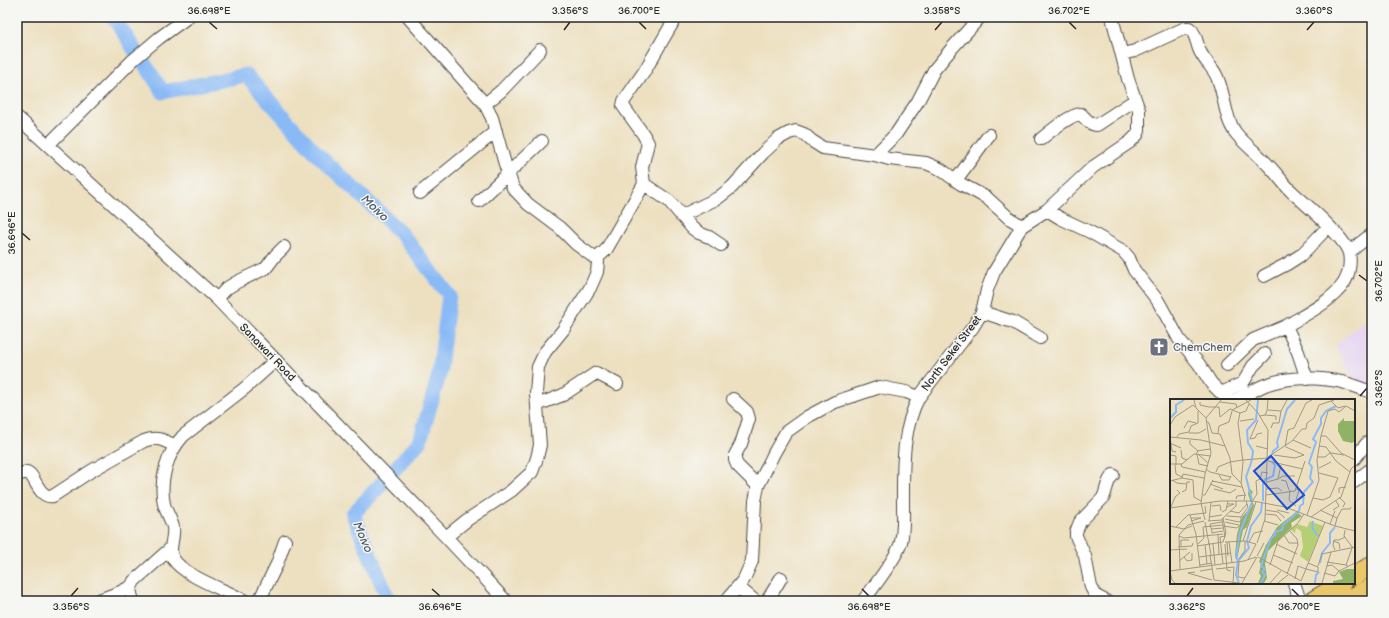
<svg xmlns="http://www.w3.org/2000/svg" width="1389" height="618" viewBox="0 0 1389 618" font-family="'Balsamiq Sans',sans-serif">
<rect width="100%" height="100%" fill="#f6f6f2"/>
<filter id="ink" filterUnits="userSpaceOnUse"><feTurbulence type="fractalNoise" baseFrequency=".025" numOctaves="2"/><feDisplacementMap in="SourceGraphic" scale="8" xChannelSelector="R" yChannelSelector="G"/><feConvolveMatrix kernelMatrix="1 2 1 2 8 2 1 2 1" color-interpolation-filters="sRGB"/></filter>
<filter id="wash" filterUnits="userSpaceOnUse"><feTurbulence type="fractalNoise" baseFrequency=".012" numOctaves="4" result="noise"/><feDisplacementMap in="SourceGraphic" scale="16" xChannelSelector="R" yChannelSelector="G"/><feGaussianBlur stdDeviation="0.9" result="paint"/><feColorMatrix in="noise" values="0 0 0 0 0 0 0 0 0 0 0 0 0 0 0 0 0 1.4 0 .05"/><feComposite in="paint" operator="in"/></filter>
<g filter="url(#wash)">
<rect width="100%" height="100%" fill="#ede0c0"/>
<path fill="#e5d3f1" d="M1372 320V388L1361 385 1349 372 1335 346 1356 327 1368 321Z"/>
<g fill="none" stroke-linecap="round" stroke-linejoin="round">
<path stroke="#8abaf6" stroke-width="15" d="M112 17 115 19 136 52
M144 63 163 92 246 75 317 154 401 233 449 295 439 375 420 441 393 471
M383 482 353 514 389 601"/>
</g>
</g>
<g filter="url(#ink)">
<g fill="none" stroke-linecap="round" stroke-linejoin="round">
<g stroke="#484641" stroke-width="14">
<path id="minor" d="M408 17 485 104 492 118 505 164 513 188 528 204 560 228 576 244 596 259 598 262 597 272 590 288 563 330 545 352 538 367 536 393 540 445 537 458 532 472 511 491 467 520 446 537
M1122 54 1135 51 1185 28H1189C1196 33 1196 41 1199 49 1203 60 1213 67 1217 77 1225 94 1224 117 1235 132 1245 145 1258 154 1269 166 1277 174 1283 183 1291 191 1305 204 1344 236 1349 253 1351 262 1349 275 1344 283 1331 302 1306 314 1286 326L1298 352 1307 379
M485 104 501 91 540 50
M17 117 216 298 446 537 506 601
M1041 139C1051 131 1069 115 1081 114 1086 119 1090 125 1097 125L1135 100
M48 145 133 60 159 38 188 17
M875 155 896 134 918 101 934 70 953 47 980 17
M956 180 989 135
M644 184 669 201 692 228 699 233 709 237 721 245
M420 193 496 131
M479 201 542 141
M1047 210 1060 218 1090 232 1123 251 1129 258 1134 270 1158 301 1179 339 1199 364 1211 383 1227 399 1231 400
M681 216 718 198 732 187 763 153 778 139 789 133 796 131 804 134 812 141 823 148 875 155 889 159 926 163 940 169 961 184 987 198 1009 218 1022 226
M1349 252 1372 234
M596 259 606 250 644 184 642 167 648 143 643 134 623 106 624 101 644 72 676 17
M1264 276 1287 264 1301 255 1329 226
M217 299 227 288 237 282 266 268 275 256 284 247
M982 312 1013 322 1040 338
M1227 365 1253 340 1286 326
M1221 393 1243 383 1253 366 1265 354
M733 399 747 412 749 419 741 444 735 455V460L737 465 758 486
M1235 400C1245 396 1255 389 1265 385 1288 376 1319 377 1342 382 1353 385 1362 389 1372 392
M537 405 563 395 596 373 617 384
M1354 459 1367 443
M17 475 27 472 30 474C37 482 40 498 53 496L91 471 144 441C156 436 164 440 175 446
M1354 482 1372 468
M1294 583 1300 601
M738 587 755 601
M96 601 120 592 130 587
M133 601 130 590 134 581 171 548
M245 601C226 590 186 577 174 560 167 549 175 538 173 527 171 519 166 512 164 504 159 480 167 454 183 436L245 388 276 360
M259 601 277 564 285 541
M726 601 744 579 752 561 755 501 758 486 774 453 786 432 807 417 835 402 880 387 906 392 919 397
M767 601 781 578
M863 601C873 588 898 556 901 542 904 529 903 515 903 502 903 467 902 429 919 397L973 327 982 312 987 290 994 272 1022 226 1047 210 1093 167 1130 142 1137 135 1139 131V110L1128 79 1112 17
M1106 601 1096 596 1091 587 1085 556 1076 536V532L1080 522 1103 498C1107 490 1106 482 1113 475"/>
</g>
<g stroke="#484641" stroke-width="20">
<path id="highway" d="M1354 576 1372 565
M1312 601 1342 583
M1345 601 1372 587"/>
</g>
<use href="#minor" stroke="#fff" stroke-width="12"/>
<use href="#highway" stroke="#eac769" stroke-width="18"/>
</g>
</g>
<path fill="none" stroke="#2b2b2b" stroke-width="1.5" d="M209 22 217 29M639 22 646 29M1069 22 1076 29M564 30 570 22M935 30 942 22M1307 30 1314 22M22 233 30 240M1359 275 1367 281M1360 396 1367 388M432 589 440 596M862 589 869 596M1292 589 1299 596M71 596 78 588M1187 596 1193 588"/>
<defs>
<g id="church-square" transform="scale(1)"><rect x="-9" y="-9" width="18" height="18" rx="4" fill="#6b7280" stroke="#f6f6f2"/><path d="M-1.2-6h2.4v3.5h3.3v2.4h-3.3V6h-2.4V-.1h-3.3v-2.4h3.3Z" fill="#fff"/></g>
</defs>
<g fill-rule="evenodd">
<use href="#church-square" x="1159" y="347"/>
</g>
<g text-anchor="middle" stroke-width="3" stroke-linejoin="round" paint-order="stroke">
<g font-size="11" fill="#5b616d" stroke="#f6f6f2" text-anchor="start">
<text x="1173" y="351">ChemChem</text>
</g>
<g font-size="11" fill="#2b2b2b" stroke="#f6f6f2">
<text transform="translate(268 352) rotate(46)" y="4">Sanawari Road</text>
<text transform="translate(951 353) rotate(-53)" y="4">North Sekei Street</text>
</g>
<g font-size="12" font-style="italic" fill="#485668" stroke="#f6f6f2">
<text transform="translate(375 208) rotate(44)" y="4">Moivo</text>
<text transform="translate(363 537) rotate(67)" y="4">Moivo</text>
</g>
</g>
<g transform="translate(1170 399)">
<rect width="185" height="185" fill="#ede0c0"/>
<path d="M140 122 153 127 138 163 130 157 133 148 131 132 126 129 125 134 120 130 127 125 137 128Z" fill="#b6cf74"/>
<path d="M174 19V22H185V42L182 44 173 42 168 32V25ZM79 89 83 93 81 96 84 107 77 128 73 131 67 161 65 156 67 135 72 118 82 107 78 95ZM126 113 132 117 121 124 122 128 98 152 95 165 97 179 94 184H88L91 177 89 174 91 165 89 163 96 146 107 128ZM177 170H185V184H163V182L173 180 169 173Z" fill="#90b266"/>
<path fill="none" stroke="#8abaf6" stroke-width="2" d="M0 19 6 13V6L14 1M102 56 103 52 108 48 107 43 117 10 125 1M82 60 83 52 78 44 77 31 86 21 88 1M97 80 103 77 105 66 102 63M82 101 76 78 82 61M93 102V84L96 79M143 122 142 129 148 137M77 142 81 127 91 113 92 104M68 162 79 149 77 142M150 164 152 154 160 144V134L165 128M69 184 66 176 68 162 66 158 70 133 82 103M91 184 95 176 92 173 95 170 91 167 101 139 105 136V133L112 131 113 126 129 112 130 107 133 105 134 93 143 83 140 79 142 68 139 64 146 43 143 40 151 25V19L156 12 166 7M145 184 146 176 149 173"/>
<path fill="none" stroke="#9f9884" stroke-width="1" d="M24 1 26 9 36 19 41 54 35 75 31 104 35 121M76 1 88 14 98 31 95 120 87 144M161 2 168 9 175 7M30 3V6L39 8H49L50 18 60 10 70 14M50 3 66 5 67 9M62 11 81 1M98 11 111 12 117 1M95 16 106 17V21M90 17 95 16 97 12 98 1M36 19 51 1M88 21 80 40 85 39 87 35 92 34M36 22 39 24 42 34 50 35 55 47M70 22 84 20M0 26 5 18 23 6 25 8M14 29 18 22 26 24M101 29 103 24H109L111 12M19 34H29L36 30M48 34 49 27 59 23 62 12M151 37 158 12 165 10 169 13 176 7 185 12M0 38 31 41 55 47 60 59 62 75 71 84 75 96 74 101M0 38 2 52 6 53M7 38 9 35 19 33 21 27 28 24V12M20 41V45L28 52 26 55M123 41 141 49M0 44 11 49M86 47 98 50M149 47 156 48 166 62 180 73M115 48 118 31 124 29 136 4 142 1M11 51 12 59 17 61M27 52 40 50M161 54 174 56M27 55 29 65 38 67M0 56 6 57V66M29 56 38 64M104 56 125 59 134 56 116 48M98 58 122 42 132 30H136L137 24 144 19 149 6 164 1M147 58H155L161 53M73 61 98 59M98 62 133 70M60 63 73 61M0 65H12L24 55 41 57M11 65 12 68 35 73M5 66 6 75 12 78M149 69 161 63M36 70 40 73 61 78M46 73 48 68 60 63M49 76 52 81H59L61 77M12 79 13 75 34 79M108 80 113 77H125M2 81 7 84 16 85M111 81 116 82 119 91M0 82 12 79 23 81 24 98 31 102M42 82 72 88M97 83 108 80 111 66M71 84 73 63 68 24 70 14 76 12 79 5M40 85 53 90M44 90 60 94 66 90M96 90 108 89 112 92M120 91 119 101 126 107M12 93 16 91 17 83H20M169 94V89L176 88M33 96H35L43 81M96 96 125 92 135 62M169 98 175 104 173 108M143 99 153 101 160 98 168 79 149 74M66 100 67 97 76 96M83 101 87 95 86 82 90 80 92 73 98 74M126 101 129 91 126 90M42 107 50 106 51 112M1 108 5 98 10 94 7 91M57 108 64 105H58M0 109 50 102H83L115 108 165 127 185 132M95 111 108 113 115 119M107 111 119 114M150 111 167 119 165 127M163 111 169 107 166 102M60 112 69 114 77 105M52 113 56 111 58 102M95 115 106 116 111 122M20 116 26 135 30 168M137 116 149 81 147 61 151 37H156L171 54 185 61M57 117 71 118M39 118 52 116M141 118 171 98 181 70 185 66M21 119H31L21 122M53 119 56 134 53 143M167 119 172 110H180L181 108M55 120 69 123 72 121M38 122 52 121M39 122 41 103M94 122 108 126M35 123 39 145M55 123 69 126M160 125 165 112M0 127 14 130 22 127M53 127 67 129 71 125V118L78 108 76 102M6 128 18 116 36 114 35 107M41 130 53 129M175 131 174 137 183 149M42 133 40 125 52 123M41 134 53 132M48 136 49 155M114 136 119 144H128M9 137 14 139 53 135M55 138 52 120 66 107V102M73 142 86 103M163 142 169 144 170 150M55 143 75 142 86 145M57 143 58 157M59 143 62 164M79 143 84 134 93 132M39 144 41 156M28 145 34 139 33 128 53 126M43 145 45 166M55 145 57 171 61 172M106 145 127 155M35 146 37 165M27 147 53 143M8 148 22 147 23 144M11 148V141H19M0 151 17 150M165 151 163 146 164 141H169L175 138M40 156 44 181M103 156 123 164M87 157 94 144M14 158 17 162 22 161V154M29 158 61 154M88 158 131 182M69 160 75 151V142M78 161 86 145M9 162 20 153M69 163 68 178 75 179M157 163 176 166M53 165 50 138 55 137M30 166 42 164M100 166 108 142 128 124 134 115M148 167 152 155 161 153M157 167 162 166 169 172M178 167 176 166 182 149M10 170 9 136 18 126 34 122M46 170 64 168 63 184M136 170 148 173V168L138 164M0 172 2 181 5 184M0 172 74 162 86 158M30 172 42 170M25 173 18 174 42 181M154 174 165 177 169 172 185 164M117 175 128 146 127 140 119 131M125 180 128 167 136 170M44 181 69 184M131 182 155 123M72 184 87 158M100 184 111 172M108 184 118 176M152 184 161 153 185 148"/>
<path fill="#1d4ed8" fill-opacity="0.15" stroke="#1d4ed8" stroke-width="2" d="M101 57 134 96 117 110 84 72Z"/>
<rect width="185" height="185" fill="none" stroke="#2b2b2b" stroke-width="2"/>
</g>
<rect width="1389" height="618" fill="none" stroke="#f6f6f2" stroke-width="44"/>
<rect x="22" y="22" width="1345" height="574" fill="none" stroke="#2b2b2b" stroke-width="1.5"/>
<g font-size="10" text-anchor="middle" fill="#2b2b2b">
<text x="209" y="14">36.698°E</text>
<text x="570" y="14">3.356°S</text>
<text x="639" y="14">36.700°E</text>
<text x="942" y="14">3.358°S</text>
<text x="1069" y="14">36.702°E</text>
<text x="1314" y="14">3.360°S</text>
<text transform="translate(11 233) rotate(-90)" y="4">36.696°E</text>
<text transform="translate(1378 281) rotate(-90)" y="4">36.702°E</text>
<text transform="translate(1378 388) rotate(-90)" y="4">3.362°S</text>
<text x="71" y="610">3.356°S</text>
<text x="440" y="610">36.696°E</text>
<text x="869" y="610">36.698°E</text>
<text x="1187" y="610">3.362°S</text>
<text x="1299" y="610">36.700°E</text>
</g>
</svg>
